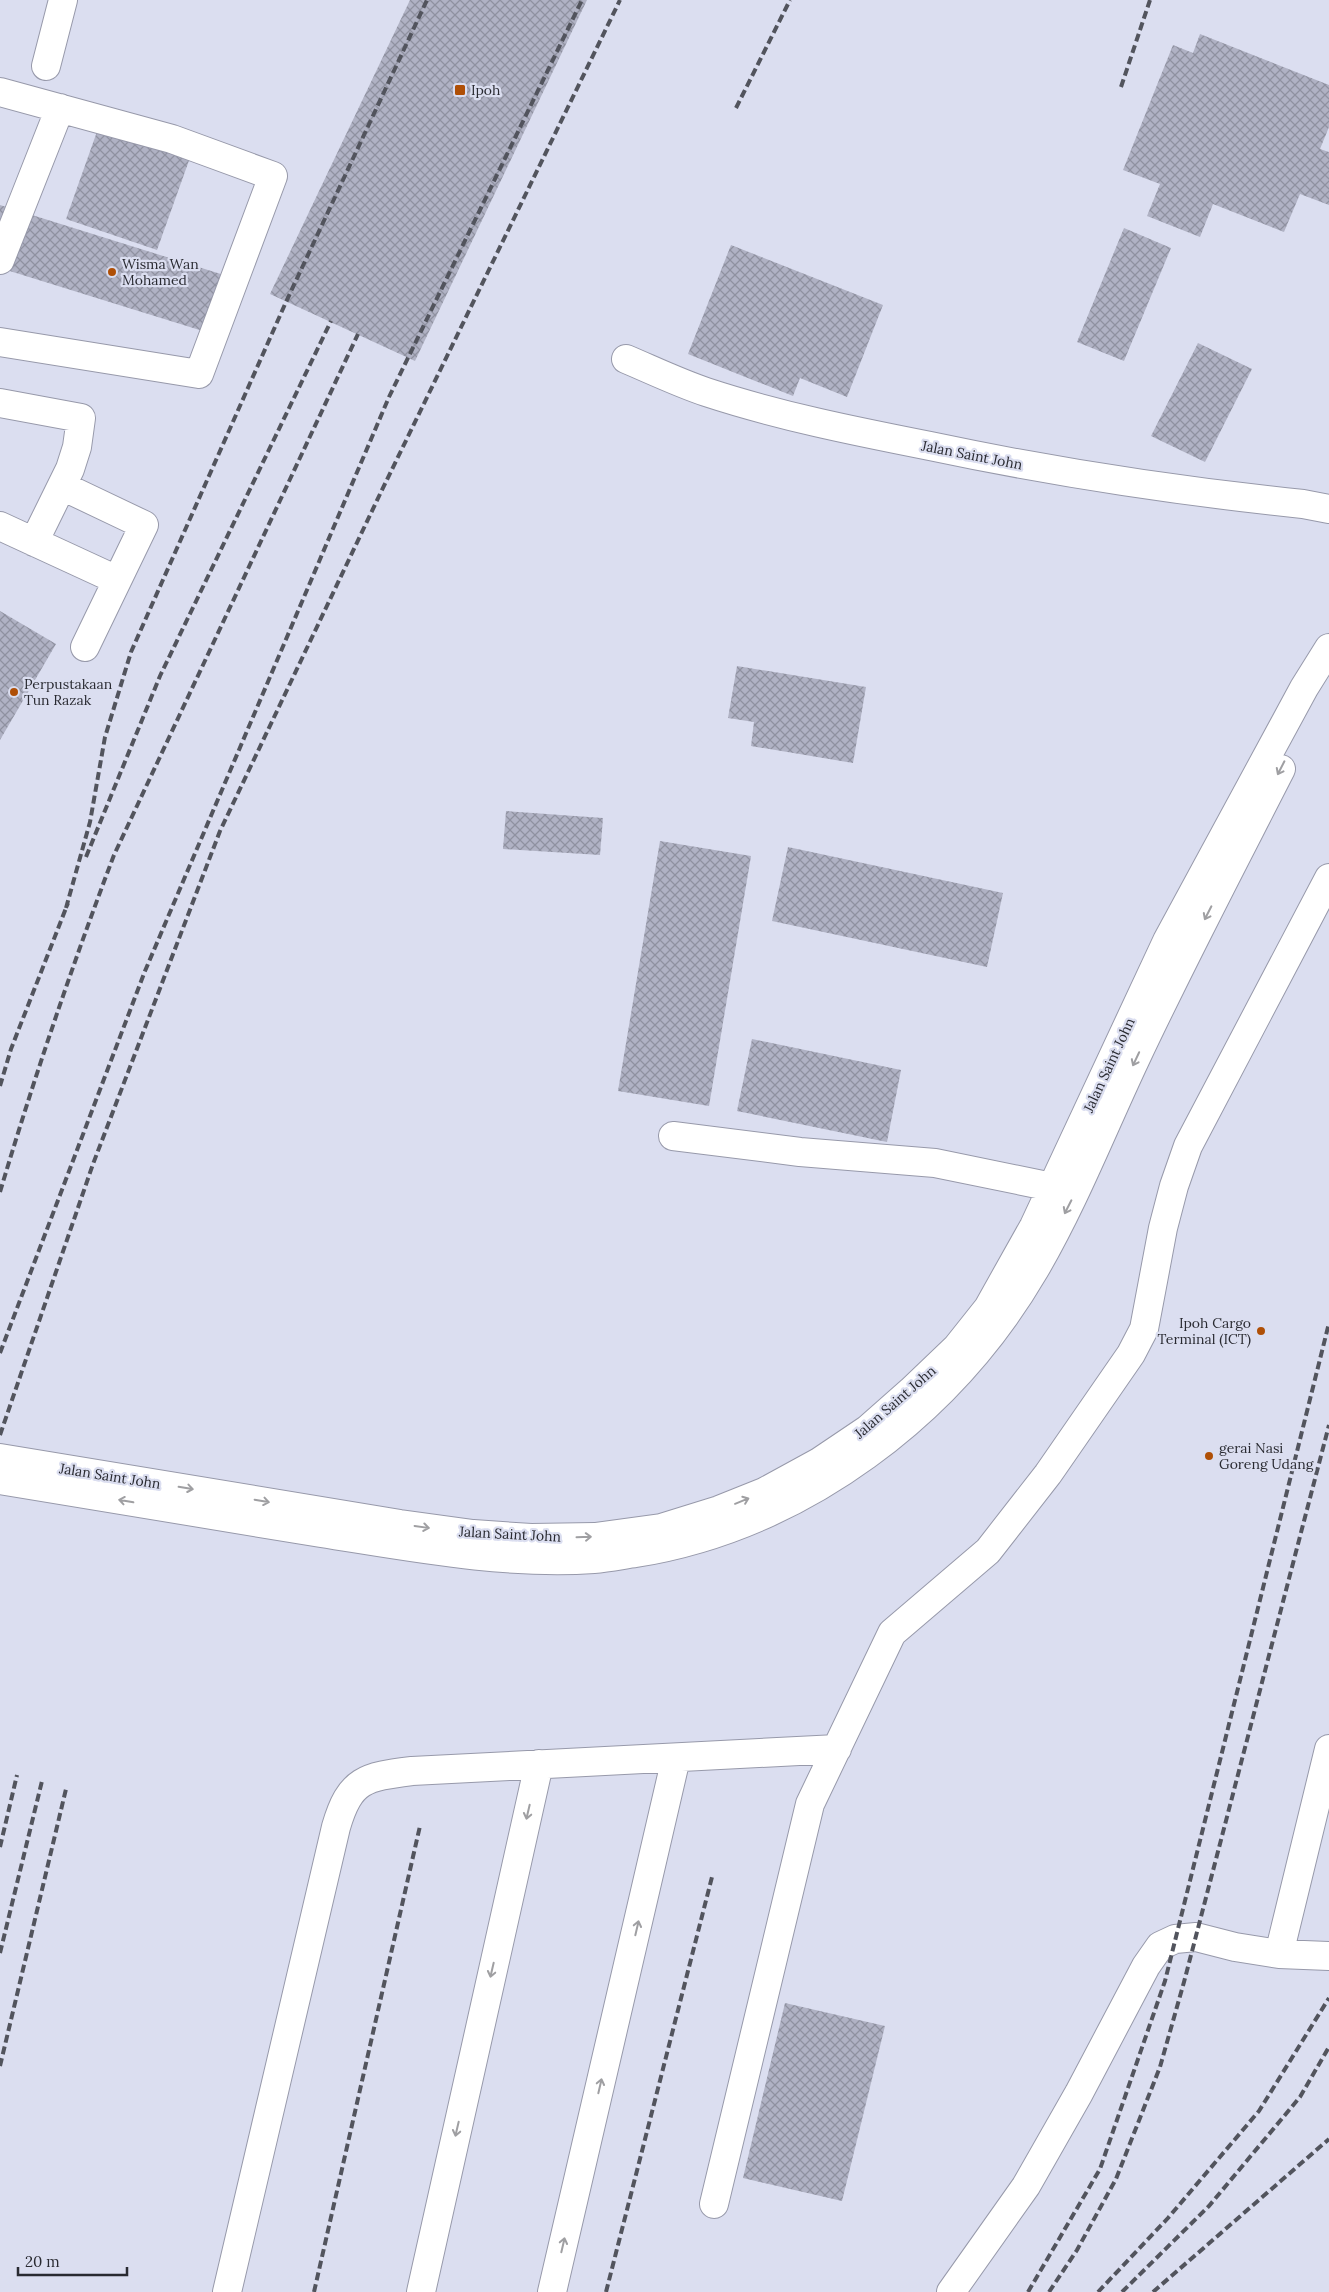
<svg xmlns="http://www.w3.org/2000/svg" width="1329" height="2292" viewBox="0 0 1329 2292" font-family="Lora,serif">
<defs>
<pattern id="building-cross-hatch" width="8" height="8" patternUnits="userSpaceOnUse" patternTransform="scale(1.25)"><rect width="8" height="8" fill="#b0b2c4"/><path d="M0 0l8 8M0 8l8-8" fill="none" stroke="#8f91a0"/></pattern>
</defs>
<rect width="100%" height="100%" fill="#dbdef0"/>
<path fill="url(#building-cross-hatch)" d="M410 0H587L415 361 270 294Z
M1200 34 1329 85V127L1320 149 1329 152V205L1300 194 1284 232 1213 204 1200 237 1147 216 1160 184 1123 170 1173 45 1193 53Z
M105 109 196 141 157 250 66 219Z
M0 205 224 275 206 332 0 268Z
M1124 228 1171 248 1124 361 1077 342Z
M731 245 883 305 847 397 800 378 793 396 688 354Z
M1198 343 1252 369 1205 462 1151 436Z
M0 611 56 644 0 740Z
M737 666 866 687 853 763 751 746 754 722 728 718Z
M506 811 603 818 600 855 503 849Z
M660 841 751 856 709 1106 618 1091Z
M788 847 1003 893 987 967 772 921Z
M752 1039 901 1070 887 1142 737 1111Z
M785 2003 885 2026 842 2201 743 2178Z"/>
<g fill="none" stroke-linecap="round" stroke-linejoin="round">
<g stroke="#9799aa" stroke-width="30">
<path id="minor" d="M46 66 63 0
M0 92 172 139 273 176 199 374 0 342
M0 260 60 108
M626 359C652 370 679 383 706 392 779 416 854 431 930 446 1053 472 1177 491 1303 504L1329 509
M0 403 81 418 77 447 70 469 34 542
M62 486 144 525 85 647
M0 526 117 580
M673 1136 800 1152 935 1163 1052 1187
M0 1458 400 1524 473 1534 531 1538 595 1537 661 1528 719 1510 764 1492 819 1462 868 1429 911 1391 957 1347 988 1308 1034 1226 1167 941 1304 688 1329 648
M0 1480C107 1498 214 1516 321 1533 411 1547 503 1565 594 1559 608 1558 622 1555 636 1553 803 1526 951 1413 1035 1269 1074 1202 1102 1130 1135 1060 1181 962 1232 865 1281 769
M1279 1954 1329 1749
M714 2204 810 1804 892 1633 988 1551 1048 1474 1131 1354 1144 1329 1163 1228 1174 1186 1188 1146 1329 878
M227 2292 336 1827C350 1779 365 1777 412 1771L837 1749
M421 2292 539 1764
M552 2292 676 1758
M951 2292 1026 2186 1079 2093 1146 1966 1160 1946 1175 1939 1196 1937 1235 1947 1279 1954 1329 1956"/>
</g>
<use href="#minor" stroke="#fff" stroke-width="28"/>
<path stroke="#52545d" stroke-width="4" stroke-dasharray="8 4" stroke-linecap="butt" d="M1121 87 1150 0
M736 108 790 0
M86 857 160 676 331 321
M66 908 90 822 105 737 131 652 286 302 427 0
M0 1086 11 1049 68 903
M0 1192C34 1078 72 966 114 855L358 334
M0 1353 145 971 389 397 582 0
M0 1435 93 1164 220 831 381 492 620 0
M0 1847 17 1775
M0 1953 42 1781
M0 2066 66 1789
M314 2292 420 1826
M606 2292 712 1877
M1028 2292 1100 2169 1165 1981 1329 1323
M1049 2292 1077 2250 1116 2179 1160 2067 1184 1982 1329 1425
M1098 2292 1168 2218 1259 2111 1329 1998
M1122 2292 1209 2206 1300 2097 1329 2047
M1153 2292 1329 2139"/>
</g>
<defs><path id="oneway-shaft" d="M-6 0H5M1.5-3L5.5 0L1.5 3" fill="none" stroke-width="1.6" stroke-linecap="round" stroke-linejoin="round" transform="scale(1.25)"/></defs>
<g stroke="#9f9fa2">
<use href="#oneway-shaft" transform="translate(1281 768) rotate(117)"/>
<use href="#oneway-shaft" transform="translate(1208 913) rotate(117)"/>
<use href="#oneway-shaft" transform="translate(1136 1059) rotate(115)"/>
<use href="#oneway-shaft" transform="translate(1068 1207) rotate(117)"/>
<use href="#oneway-shaft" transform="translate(186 1488) rotate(9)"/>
<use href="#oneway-shaft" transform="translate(126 1501) rotate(-170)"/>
<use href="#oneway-shaft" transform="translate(262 1501) rotate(10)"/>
<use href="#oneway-shaft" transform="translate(742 1501) rotate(-22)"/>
<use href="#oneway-shaft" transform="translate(422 1527) rotate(8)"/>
<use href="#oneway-shaft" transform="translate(584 1537) rotate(-2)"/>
<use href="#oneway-shaft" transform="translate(528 1812) rotate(103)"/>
<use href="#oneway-shaft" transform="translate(637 1928) rotate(-77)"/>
<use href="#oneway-shaft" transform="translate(492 1970) rotate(103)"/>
<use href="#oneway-shaft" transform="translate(600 2086) rotate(-77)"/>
<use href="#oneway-shaft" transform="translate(457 2129) rotate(103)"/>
<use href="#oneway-shaft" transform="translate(563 2245) rotate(-77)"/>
</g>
<g fill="#af4f06" stroke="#dbdef0" stroke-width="2">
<rect x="454" y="84" width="12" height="12" rx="2.5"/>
<circle cx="112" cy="272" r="5"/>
<circle cx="14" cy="692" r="5"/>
<circle cx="1261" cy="1331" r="5"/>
<circle cx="1209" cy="1456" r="5"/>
</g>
<g text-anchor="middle" stroke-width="4.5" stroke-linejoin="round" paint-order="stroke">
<g font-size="14" fill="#292a31" stroke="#dbdef0" text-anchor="start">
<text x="471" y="95">Ipoh</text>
<text x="122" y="269">Wisma Wan<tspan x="122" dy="16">Mohamed</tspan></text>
<text x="24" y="689">Perpustakaan<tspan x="24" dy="16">Tun Razak</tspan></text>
<text x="1251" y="1328" text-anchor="end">Ipoh Cargo<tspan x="1251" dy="16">Terminal (ICT)</tspan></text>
<text x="1219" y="1453">gerai Nasi<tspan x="1219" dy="16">Goreng Udang</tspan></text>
</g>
<g font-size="14" fill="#292a31" stroke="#dbdef0">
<text transform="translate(972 455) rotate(11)" y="5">Jalan Saint John</text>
<text transform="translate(1109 1065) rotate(-65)" y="5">Jalan Saint John</text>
<text transform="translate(895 1402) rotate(-41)" y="5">Jalan Saint John</text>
<text transform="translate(110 1476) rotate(9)" y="5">Jalan Saint John</text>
<text transform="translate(510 1534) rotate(3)" y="5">Jalan Saint John</text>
</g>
</g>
<path d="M18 2267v8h109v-8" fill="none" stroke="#292a31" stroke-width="2.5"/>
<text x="25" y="2267" font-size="15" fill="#292a31" stroke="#dbdef0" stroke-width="4" paint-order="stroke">20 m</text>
</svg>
